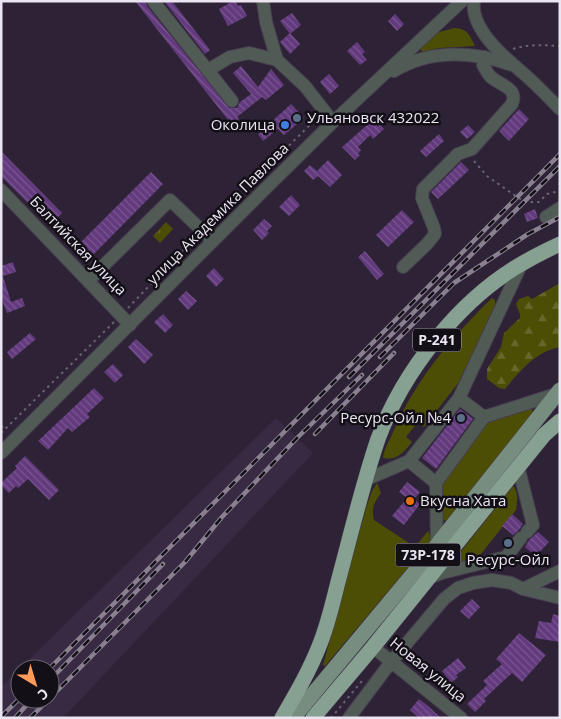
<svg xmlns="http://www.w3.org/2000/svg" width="561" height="719" viewBox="0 0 561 719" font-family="'Open Sans',sans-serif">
<defs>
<pattern id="forest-firs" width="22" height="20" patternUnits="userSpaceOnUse" patternTransform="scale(1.25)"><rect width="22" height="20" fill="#4c4e06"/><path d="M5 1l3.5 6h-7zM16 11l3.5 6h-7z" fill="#66672b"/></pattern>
<pattern id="park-tufts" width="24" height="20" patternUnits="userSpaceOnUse" patternTransform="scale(1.25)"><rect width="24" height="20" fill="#4c4e06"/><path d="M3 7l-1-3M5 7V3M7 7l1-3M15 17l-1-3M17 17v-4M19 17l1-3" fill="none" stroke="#66672b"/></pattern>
<pattern id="building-back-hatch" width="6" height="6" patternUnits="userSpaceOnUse" patternTransform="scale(1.25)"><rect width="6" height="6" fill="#623a7d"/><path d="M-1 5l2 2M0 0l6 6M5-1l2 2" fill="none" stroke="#795690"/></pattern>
</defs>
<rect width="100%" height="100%" fill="#2e2336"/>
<path fill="#392a43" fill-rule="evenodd" d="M276 418 313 453 63 718H1V687ZM20 669H50V699H20Z"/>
<path fill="#4c4e06" d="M454 28C468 29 469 34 475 46L439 48 422 52 420 48 436 33Z
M492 298 495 300V305L459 382 424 427 418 422 406 437 412 442C404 452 397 461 383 458 384 448 391 438 394 430 417 378 452 337 492 298Z
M532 408 533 415 447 521 443 520 439 487 485 424Z
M377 483 381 493C374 503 371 508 374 520L415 547 428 531 432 539 325 666 323 665 366 508 372 491Z
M513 486C519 492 517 503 516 510L477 559 462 563 455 559Z"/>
<path fill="url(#forest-firs)" d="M560 283V347C535 352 520 371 505 389L499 388 487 379V369L501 347 504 333 520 318V314L516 304 519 299 528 296 532 299Z"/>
<path fill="url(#park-tufts)" d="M166 222 173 229 160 243 153 236Z"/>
<path fill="url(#building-back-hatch)" d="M135 1H145L147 6 229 108H237L240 102 251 94 233 73 241 66 258 87 271 69 284 85 266 100 262 97 237 117 239 119 232 125Z
M164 1H172L210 50 205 54Z
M233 1H235L238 6 241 5 247 16 228 26 219 9Z
M292 13 301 25 290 34 280 21Z
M395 14 404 24 397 31 388 21Z
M290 33 300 44 290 54 280 42Z
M357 42 365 52 362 54 367 60 360 65 347 51Z
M329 74 339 86 330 94 320 82Z
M291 104 304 118 284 135 278 129 263 141 258 134Z
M519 109 529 119 509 141 499 131Z
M374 119 384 129 373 139 370 135 358 147 361 150 358 154 360 155 355 160 342 147Z
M468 125 475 132 467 139 460 132Z
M439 134 444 141 426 157 420 151Z
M1 151 62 213 50 225 1 176Z
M328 160 342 175 330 187 318 176 313 180 304 171 310 165 317 171Z
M461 162 469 170 438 199 431 192Z
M151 172 163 184 89 259 76 247Z
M291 195 300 205 289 216 279 207Z
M535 209 538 218 527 222 524 214Z
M402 210 414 222 388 247 376 235Z
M264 219 272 226 267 231 269 233 262 240 253 230Z
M365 251 384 274 377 280 358 257Z
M13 262 16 272 3 276 11 302 22 298 25 306 7 313 1 297V266Z
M214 268 224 279 216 287 206 276Z
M186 291 197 301 188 310 178 299Z
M163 314 173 325 165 333 154 322Z
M30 333 36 339 12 359 7 352Z
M136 339 153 355 144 364 128 347Z
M113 364 123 375 115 383 104 372Z
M94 388 104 398 87 414 90 417 72 432 68 428 48 450 38 441Z
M460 409 473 419 436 469 422 458Z
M25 456 59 490 49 500 28 479 18 488 16 486 9 493 1 485V483L17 468 15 466Z
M407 482 420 492 414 499 420 504 404 525 392 516 407 498 399 492Z
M512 514 523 524 519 530 513 535 502 526Z
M538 532 549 542 536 556 525 547 529 540Z
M472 599 480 607 469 619 460 611Z
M553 614 560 616V642L535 638 539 621 551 623Z
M519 633 546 655 522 682 512 673 484 699 486 701 475 712 467 704 487 685 483 681 502 664 496 659Z
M458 658 466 668 456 675 458 677 451 683 442 671Z
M419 699 428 706 441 718H419L410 710Z"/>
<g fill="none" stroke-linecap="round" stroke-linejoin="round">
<g stroke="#483e50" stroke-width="14">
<path id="minor" d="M153 1 232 101
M263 1 266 22 277 60
M474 1C470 29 504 57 523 73 536 84 548 97 560 109
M208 70 230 57 249 53 277 60 305 86 333 122
M394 71C430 49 473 51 512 65
M1 190 130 325
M546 217 560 208
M403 267 427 244 435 234 434 228 422 198 423 189 458 154 472 149 512 104C519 87 498 85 490 76 487 73 485 68 483 65L485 57
M88 281 170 200 213 241
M459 398 522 263
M1 453 264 190 333 122 462 1
M518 466 533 525 527 532
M365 480 409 461
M436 483 409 461 459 398 484 417
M437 545 436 483 484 417 556 394
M429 578 442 573 506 557 521 538
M523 589 560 571
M373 647 461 718
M349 718 391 662 444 599 458 588 473 583 492 580 511 583 523 589 560 598"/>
</g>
<g stroke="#483e50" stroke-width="16">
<path id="major" d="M293 718 437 545 560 390"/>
</g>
<g stroke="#483e50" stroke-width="16">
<path id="highway" d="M282 718C296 694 310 670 320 644 328 624 333 602 338 582 351 534 362 486 378 439 403 371 460 299 523 263 535 256 547 250 560 244
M313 718 373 647 544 435 560 421"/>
</g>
<path stroke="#6b6273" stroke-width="2" stroke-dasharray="2.5 4" stroke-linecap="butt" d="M513 49C529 44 543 45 560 46
M474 161 487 176 517 197 525 202H539L547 194 560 191
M210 223 317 118
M128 308 194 239
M1 426 5 429
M1 433 114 322
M331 718 362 681"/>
<use href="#minor" stroke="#505b55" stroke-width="12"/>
<use href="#major" stroke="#778d80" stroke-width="15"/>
<use href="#highway" stroke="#86a191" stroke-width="15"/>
<g stroke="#898090" stroke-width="4.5">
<path id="rail" d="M380 357 454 283 528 234 560 217
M349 377 560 166
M315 434 394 353
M49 669 560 154
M50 680 163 564
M50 698 185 562 222 517 298 437 362 375
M1 717 20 698
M15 718 32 699
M30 718 49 699"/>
</g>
<use href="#rail" stroke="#130f17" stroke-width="2.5" stroke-dasharray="8" stroke-linecap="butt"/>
</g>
<g fill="#5c6f8a" stroke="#130f17" stroke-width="2">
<circle cx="297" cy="118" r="5"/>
<circle cx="461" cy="418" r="5"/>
<circle cx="508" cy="543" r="5"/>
</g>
<circle fill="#3f7fe0" stroke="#130f17" stroke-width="2" cx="285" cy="125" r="5"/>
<circle fill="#e8710a" stroke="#130f17" stroke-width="2" cx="410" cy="501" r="5"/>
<g text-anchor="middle" stroke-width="5" stroke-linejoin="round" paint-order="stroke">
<g fill="#130f17" stroke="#aaa4b0" stroke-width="1">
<rect x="413" y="328.5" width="48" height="23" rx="4"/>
<rect x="395.5" y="543.5" width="65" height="23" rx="4"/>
</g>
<g font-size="14" font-weight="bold" fill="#ebe4f1">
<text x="437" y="345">Р-241</text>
<text x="428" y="560">73Р-178</text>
</g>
<g font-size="15" fill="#ebe4f1" stroke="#130f17" text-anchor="start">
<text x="307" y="123">Ульяновск 432022</text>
<text x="275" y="130" text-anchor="end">Околица</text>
<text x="451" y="423" text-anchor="end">Ресурс-Ойл №4</text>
<text x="420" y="506">Вкусна Хата</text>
<text x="508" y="565" text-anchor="middle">Ресурс-Ойл</text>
</g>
<g font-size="15" fill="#ebe4f1" stroke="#130f17">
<text transform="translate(218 214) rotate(-45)" y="5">улица Академика Павлова</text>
<text transform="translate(78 246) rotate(46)" y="5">Балтийская улица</text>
<text transform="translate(428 670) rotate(39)" y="5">Новая улица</text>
</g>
</g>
<rect width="561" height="719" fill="none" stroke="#ebe4f1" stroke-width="5"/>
<g transform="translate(35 684) rotate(142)"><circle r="24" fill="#130f17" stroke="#69646e"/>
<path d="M0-4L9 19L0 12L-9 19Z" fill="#fe9b59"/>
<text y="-8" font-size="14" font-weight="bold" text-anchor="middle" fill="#ebe4f1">С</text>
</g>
</svg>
